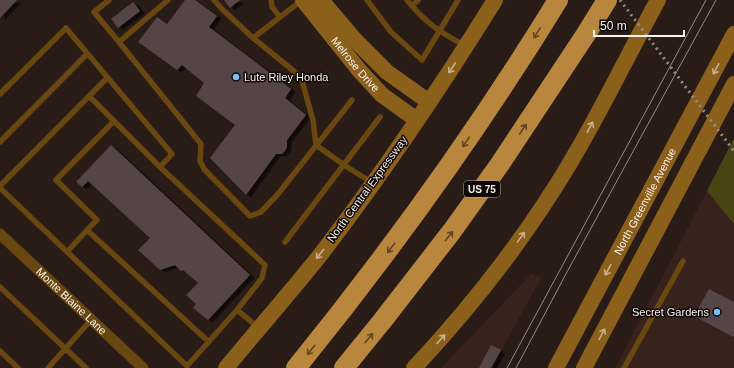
<svg xmlns="http://www.w3.org/2000/svg" width="734" height="368" viewBox="0 0 734 368" font-family="Arial,sans-serif">
<defs>
<filter id="shadow"><feDropShadow dx="4.5" dy="2.5" stdDeviation="0" flood-color="#0009"/></filter>
</defs>
<rect width="100%" height="100%" fill="#291b16"/>
<path fill="#37231b" d="M707 191 734 224V368H615Z
M531 274 541 278 492 368H441Z"/>
<path fill="#484513" d="M734 138V224L707 191Z"/>
<path fill="#564447" filter="url(#shadow)" d="M0 0H17L0 18Z
M185 0H195L217 16 209 27 291 89 285 98 306 115 287 140V147L285 151 282 154H276L246 195 210 158 235 125 196 96 204 83 182 65 177 70 138 42 157 17 167 24Z
M224 0H240L230 8Z
M133 2 140 11 118 28 111 19Z
M111 145 250 275 208 320 193 308 196 304 186 295 198 283 183 270 181 271 175 265 160 270 138 250 150 238 88 181 82 187 76 182Z
M709 289 734 302V335L733 337 694 316Z
M491 345 501 350 491 368H479Z"/>
<g fill="none" stroke-linecap="round" stroke-linejoin="round">
<path stroke="#694710" stroke-width="5.5" d="M109 0 94 12 119 42
M168 0 119 42 201 144 200 161 204 169 250 216 261 212 278 194 352 100
M214 0 222 9 253 38
M271 0 272 7 280 17
M302 0 253 38 301 77 313 120 316 145 344 165 371 182
M367 0 391 32 422 60 458 0
M407 0C425 22 439 32 464 45
M412 6 418 0
M0 94 66 28 172 154 160 167 265 265 262 278 237 310 187 366 0 188
M89 96 160 167
M0 142 87 54
M0 186 107 78
M87 230 97 220 56 180 114 121
M285 242 380 117
M67 252 87 230 209 342
M0 287 86 368
M237 310 259 328
M0 351 18 368
M48 368 91 320
M624 368 683 261"/>
<path stroke="#694710" stroke-width="11" id="s1" d="M0 234 143 368"/>
<g stroke="#8b601b" stroke-width="16">
<path id="s2" d="M303 0 359 70 382 95 417 120"/>
<path d="M321 0 355 40 387 72 429 102"/>
<path d="M226 368C257 330 290 293 321 254 383 173 441 87 495 0"/>
<path d="M414 368C473 305 526 237 570 163 602 110 628 54 658 0"/>
<path id="s3" d="M556 368 734 34"/>
<path d="M584 368 734 84"/>
</g>
<path stroke="#b9863d" stroke-width="20" d="M296 368C391 251 479 129 558 0
M344 368 383 320 452 231 500 164 586 34 607 0"/>
<path stroke="#978b87" stroke-width="1" d="M507 368 706 0
M516 368 567 272 716 0"/>
<path stroke="#978b87" stroke-width="3" stroke-dasharray="2 4" stroke-linecap="butt" d="M620 0 734 151"/>
</g>
<defs><path id="oneway-shaft" d="M-6 0H5M1.5-3L5.5 0L1.5 3" fill="none" stroke-width="1.6" stroke-linecap="round" stroke-linejoin="round"/></defs>
<g stroke="#634622">
<use href="#oneway-shaft" transform="translate(537 33) rotate(122)"/>
<use href="#oneway-shaft" transform="translate(523 129) rotate(-57)"/>
<use href="#oneway-shaft" transform="translate(466 142) rotate(124)"/>
<use href="#oneway-shaft" transform="translate(449 236) rotate(-52)"/>
<use href="#oneway-shaft" transform="translate(391 248) rotate(127)"/>
<use href="#oneway-shaft" transform="translate(369 338) rotate(-50)"/>
<use href="#oneway-shaft" transform="translate(311 350) rotate(129)"/>
</g>
<g stroke="#c9b08e">
<use href="#oneway-shaft" transform="translate(452 68) rotate(124)"/>
<use href="#oneway-shaft" transform="translate(716 69) rotate(118)"/>
<use href="#oneway-shaft" transform="translate(590 127) rotate(-62)"/>
<use href="#oneway-shaft" transform="translate(521 237) rotate(-55)"/>
<use href="#oneway-shaft" transform="translate(320 254) rotate(128)"/>
<use href="#oneway-shaft" transform="translate(608 270) rotate(118)"/>
<use href="#oneway-shaft" transform="translate(602 334) rotate(-62)"/>
<use href="#oneway-shaft" transform="translate(441 339) rotate(-48)"/>
</g>
<g fill="#76c0f7" stroke="#0d0706" stroke-width="1.5">
<circle cx="236" cy="77" r="4"/>
<circle cx="717" cy="312" r="4"/>
</g>
<g text-anchor="middle" stroke-width="3" stroke-linejoin="round" paint-order="stroke">
<rect fill="#0d0706" stroke="#b4aba8" stroke-width="1" x="464" y="181" width="36" height="16" rx="3"/>
<g font-size="10" font-weight="bold" fill="#fbf1ed">
<text x="482" y="193">US 75</text>
</g>
<g font-size="11" fill="#fbf1ed" stroke="#0d0706">
<text dy="4" stroke="none"><textPath href="#s2" startOffset="83">Melrose Drive</textPath></text>
<text transform="translate(367 189) rotate(-54)" y="4">North Central Expressway</text>
<text dy="4" stroke="none"><textPath href="#s3" startOffset="189">North Greenville Avenue</textPath></text>
<text dy="4" stroke="none"><textPath href="#s1" startOffset="98">Monte Blaine Lane</textPath></text>
</g>
<g font-size="11" fill="#fbf1ed" stroke="#0d0706" text-anchor="start">
<text x="244" y="81">Lute Riley Honda</text>
<text x="709" y="316" text-anchor="end">Secret Gardens</text>
</g>
</g>
<path d="M594 30v6h90v-6" fill="none" stroke="#fbf1ed" stroke-width="2"/>
<text x="600" y="30" font-size="12" fill="#fbf1ed" stroke="#0d0706" stroke-width="3" paint-order="stroke">50 m</text>
</svg>
